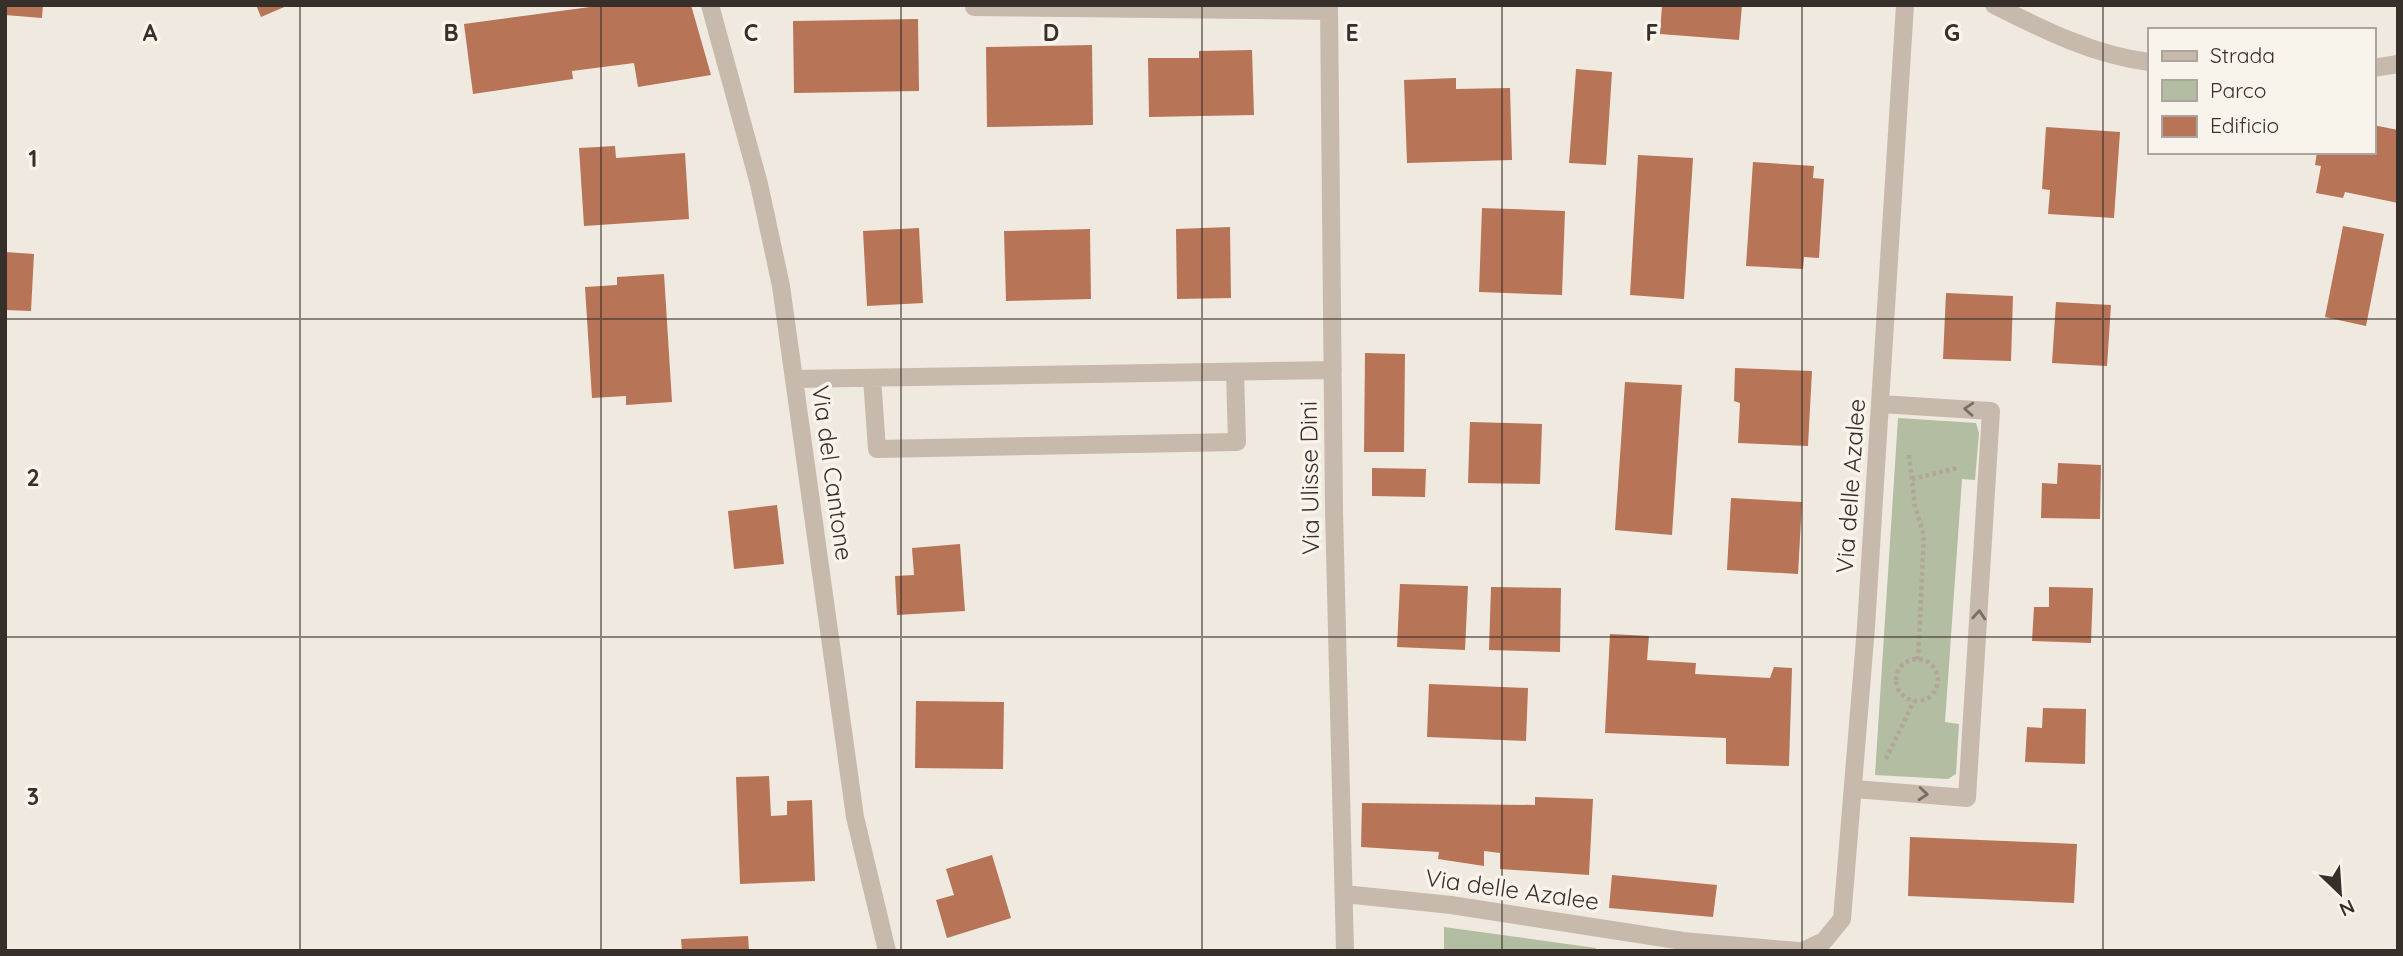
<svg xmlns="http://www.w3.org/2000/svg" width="2403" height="956" viewBox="0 0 2403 956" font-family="Quicksand,sans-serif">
<rect width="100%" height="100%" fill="#f0e9df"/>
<path fill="#b2bda1" d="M1898 418 1976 423 1979 433 1975 480 1962 479 1945 722 1959 724 1956 774 1948 779 1875 775Z
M1444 927 1596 948V951H1444Z"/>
<path fill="#b77456" d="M5 5H43L42 18 5 15Z
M256 5H289L261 17Z
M605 5H691L711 75 638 87 634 63 572 71 573 79 473 94 464 24Z
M1662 5H1742L1739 40 1660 34Z
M918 19 919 91 794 93 793 21Z
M1092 45 1093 125 987 127 986 47Z
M1252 50 1254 115 1149 117 1148 58H1199V51Z
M1576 69 1612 72 1606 165 1569 163Z
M1456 78V89L1510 88 1512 160 1407 163 1404 80Z
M2373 125 2398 130V203L2345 192 2343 198 2316 193 2321 166 2315 165 2317 152H2373Z
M2046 127 2120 132 2114 218 2048 214 2050 190 2042 189Z
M615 146 616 158 685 153 689 219 584 226 579 148Z
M1638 155 1693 158 1684 299 1630 295Z
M1753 162 1814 166 1813 178 1824 179 1819 258 1804 257 1803 269 1746 266Z
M1482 208 1565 211 1562 295 1479 292Z
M2343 226 2384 234 2366 326 2325 317Z
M1230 227 1231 298 1177 299 1176 229Z
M919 228 923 303 867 306 863 231Z
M1090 229 1091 299 1006 301 1004 231Z
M5 252 34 254 31 311 5 310Z
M664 274 672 402 626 405V396L592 398 585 287 617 285V277Z
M1946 293 2013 296 2011 361 1943 359Z
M2056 302 2111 305 2107 366 2052 363Z
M1365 353 1405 354 1404 452H1364Z
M1735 368 1812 371 1808 446 1738 443 1740 403 1734 401Z
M1625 382 1682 385 1672 535 1615 530Z
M1470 422 1542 424 1540 484 1468 483Z
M2058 463 2101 465 2100 519 2041 518 2042 483 2057 484Z
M1372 468 1426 469 1425 497 1372 496Z
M1731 498 1802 502 1798 574 1727 570Z
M777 505 784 564 734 569 728 511Z
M960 544 965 611 897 615 895 576 914 575 912 548Z
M1400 584 1468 586 1465 650 1397 647Z
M1491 587 1561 588 1560 652 1489 650Z
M2049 587 2093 588 2091 643 2032 641 2034 607H2049Z
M1610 634 1649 636 1647 660 1696 663 1695 674 1770 678 1774 667 1792 668 1789 766 1726 764V738L1605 733Z
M1429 684 1528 688 1526 741 1427 737Z
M916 701 1004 702 1003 769 915 768Z
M2043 708 2086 709 2085 764 2025 762 2027 727 2042 728Z
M769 776 771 816 787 815V801L812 800 815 881 740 884 736 777Z
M1535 797 1593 799 1589 875 1500 869V853L1484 851V866L1438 859 1439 852 1361 847 1362 803 1535 805Z
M1910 837 2077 844 2074 903 1908 896Z
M992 855 1011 918 947 938 936 900 954 895 946 869Z
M1612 875 1717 885 1713 917 1609 908Z
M748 936 749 951H682L681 939Z"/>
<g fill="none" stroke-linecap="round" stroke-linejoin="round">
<path stroke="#b2a597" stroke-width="4.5" stroke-dasharray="3.5 3.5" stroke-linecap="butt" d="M1909 455 1915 507 1924 535 1918 660
M1912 479 1957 468
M1896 680a21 21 0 1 1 42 0a21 21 0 1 1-42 0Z
M1886 759 1914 701"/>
<path stroke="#c7baad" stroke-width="18" d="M710 5 759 184 781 286 855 817 887 951
M1329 5 1334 511 1345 951
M1994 5C2044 30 2093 55 2149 62
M974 7 1329 11
M2373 68 2398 64
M872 378 877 449 1237 442 1235 372
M795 379 1333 370
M1855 789 1967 798 1991 411 1881 404
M1344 894 1451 905 1683 941 1798 951
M1803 951 1824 941 1842 919 1866 627 1905 5"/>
</g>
<defs><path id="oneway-chevron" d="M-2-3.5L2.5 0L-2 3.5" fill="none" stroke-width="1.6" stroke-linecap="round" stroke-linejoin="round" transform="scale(1.75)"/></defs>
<g stroke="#776e65">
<use href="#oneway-chevron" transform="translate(1969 409) rotate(-176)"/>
<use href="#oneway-chevron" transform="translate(1979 615) rotate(-86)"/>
<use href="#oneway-chevron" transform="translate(1923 794) rotate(5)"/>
</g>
<path fill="none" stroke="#362f2a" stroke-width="2" stroke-opacity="0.55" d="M300 5V951M601 5V951M901 5V951M1202 5V951M1502 5V951M1802 5V951M2103 5V951M5 319H2398M5 637H2398"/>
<g text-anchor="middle" stroke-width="7" stroke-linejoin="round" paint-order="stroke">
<g font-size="24" fill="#362f2a" stroke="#f8f3eb">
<text transform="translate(832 473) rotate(82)" y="8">Via del Cantone</text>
<text transform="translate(1310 478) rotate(-91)" y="8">Via Ulisse Dini</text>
<text transform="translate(1851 486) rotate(-86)" y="8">Via delle Azalee</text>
<text transform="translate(1512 890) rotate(8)" y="8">Via delle Azalee</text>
</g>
</g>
<g font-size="23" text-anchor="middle" font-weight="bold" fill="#362f2a" stroke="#f8f3eb" stroke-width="7" stroke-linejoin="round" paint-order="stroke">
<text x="150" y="41">A</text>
<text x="451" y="41">B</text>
<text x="751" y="41">C</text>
<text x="1051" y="41">D</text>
<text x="1352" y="41">E</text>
<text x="1652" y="41">F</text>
<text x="1952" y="41">G</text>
<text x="33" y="167">1</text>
<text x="33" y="486">2</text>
<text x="33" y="805">3</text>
</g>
<rect width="2403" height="956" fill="none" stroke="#362f2a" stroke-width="14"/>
<rect x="2148" y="28" width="228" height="126" fill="#f8f3eb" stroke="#aaa59e" stroke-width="2"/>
<rect x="2162" y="51" width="35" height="10" fill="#c7baad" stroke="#aaa59e" stroke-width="2"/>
<text x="2210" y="63" font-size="21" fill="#362f2a">Strada</text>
<rect x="2162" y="80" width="35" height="21" fill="#b2bda1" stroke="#aaa59e" stroke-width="2"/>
<text x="2210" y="98" font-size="21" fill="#362f2a">Parco</text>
<rect x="2162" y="116" width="35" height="21" fill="#b77456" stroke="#aaa59e" stroke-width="2"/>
<text x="2210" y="133" font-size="21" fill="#362f2a">Edificio</text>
<g transform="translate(2340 893) rotate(155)" stroke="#f8f3eb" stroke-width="5" paint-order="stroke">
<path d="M0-5L12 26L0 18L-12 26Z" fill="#362f2a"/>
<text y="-10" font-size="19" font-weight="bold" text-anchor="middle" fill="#362f2a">N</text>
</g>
</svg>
